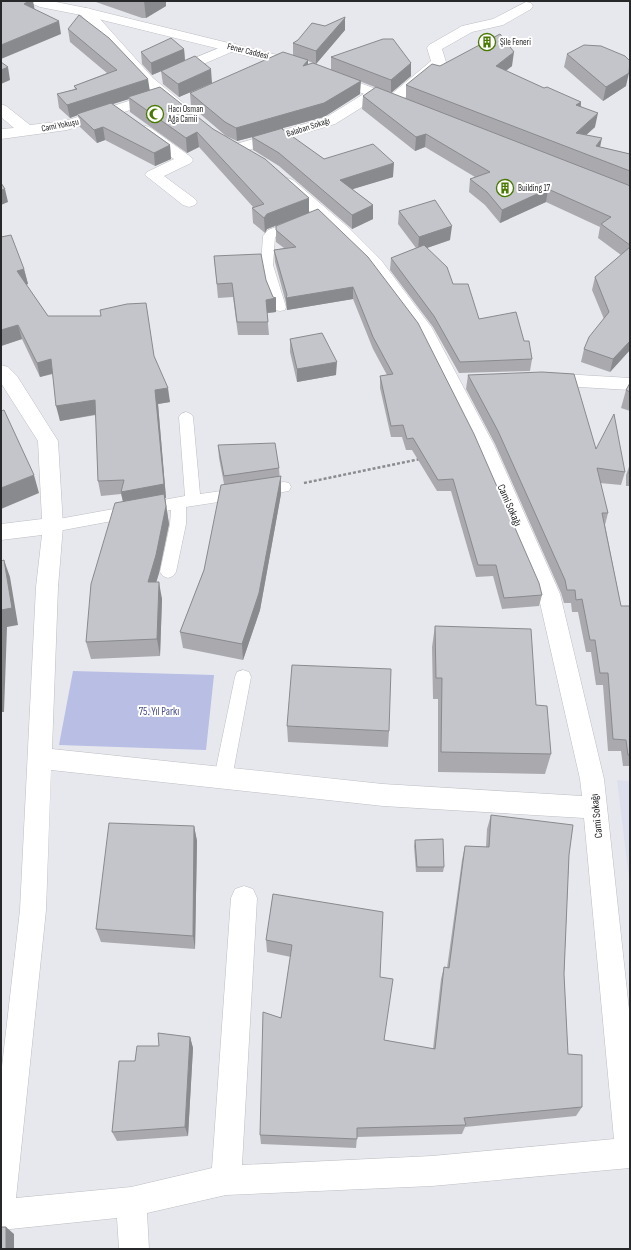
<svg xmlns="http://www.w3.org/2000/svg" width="631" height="1250" viewBox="0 0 631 1250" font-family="'Sofia Sans Condensed',sans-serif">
<rect width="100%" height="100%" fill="#e7e8ed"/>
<path fill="#dddfec" d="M617 780 630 781V887Z"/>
<path fill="#b8bee4" d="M73 671 214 675 206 750 59 745Z"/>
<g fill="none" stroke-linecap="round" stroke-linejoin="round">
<g stroke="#bdbec3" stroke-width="1">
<path id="service" d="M296 220 300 221 302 224 300 227 275 237 273 265 286 307 285 310 280 311 275 310 274 307 261 265 263 236 268 230Z
M186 412 191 414 193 417 200 494 284 482 289 483 291 487 289 491 186 507V524L176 572 173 576 168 578 163 576 160 572 170 524 171 510 53 532 48 530 45 526 48 522 53 520 185 496 179 417 181 414Z
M243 670 249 672 251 677 232 778 229 783 223 786 217 783 214 778 235 677 237 672Z"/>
</g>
<g stroke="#bdbec3" stroke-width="1">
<path id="minor" d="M526 2 531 3 533 6 531 9 503 25 472 32 442 49 446 62 444 65 398 103 393 104 388 103 386 100 388 97 431 61 427 48 429 45 462 26 493 19Z
M86 8 91 9 153 78 187 106 184 109C174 112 170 106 162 100L67 130 1 139V129L14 128 1 117V104L6 106 30 125 65 121 154 93 143 84 81 15 79 12 81 9Z
M231 43 236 44 238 47 236 50 178 75 173 76 168 75 166 72 168 69Z
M375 89 380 90 382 93 380 96 335 124 235 154 229 152 227 149 229 146 325 118 370 90Z
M146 126 151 128 191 157 193 160 191 163 164 176 195 199 197 202 195 205 189 207 183 205 145 175 147 172 174 159 141 134 138 131 141 128Z
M287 178 293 180 350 229 381 260 432 328 494 445 560 594 604 779 630 1019V1168L432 1186 226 1195 147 1213 149 1249H119L117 1218 1 1230V1075L20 910 36 587 42 535 1 540V524L42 519 38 441 1 383V365L8 367 17 376 58 441 63 526 58 587 52 749 383 784 582 796 580 779 538 594 474 445 418 334 369 268 338 237 281 186 279 183 281 180ZM51 770 383 806 584 818 614 1139 432 1156 242 1165 257 898 253 889 244 886 235 889 231 898 212 1168 131 1187 16 1198 46 910Z
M546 373 630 378V390L546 385 539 384 537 379 539 374Z"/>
</g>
<g stroke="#bdbec3" stroke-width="1">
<path id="tertiary" d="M31 1H51L86 8 306 62 308 65 306 68 301 69 86 16 40 7 33 4Z
M333 73 403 99 405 102 403 105 398 106 393 105 328 80 326 77 328 74Z"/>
</g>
<path stroke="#8a8b8f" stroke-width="2.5" stroke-dasharray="3 2" stroke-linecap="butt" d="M304 483 420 459"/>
<use href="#service" fill="#fff" fill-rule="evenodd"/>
<use href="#minor" fill="#fff" fill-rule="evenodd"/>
<use href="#tertiary" fill="#fff" fill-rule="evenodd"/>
</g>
<path fill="#a9a9ae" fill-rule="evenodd" d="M93 1H166V6L146 18H142Z
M345 18V30L316 64 360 94 324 117 283 128V130L324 159 393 177 352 189 373 205V219L352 229 279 166 253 150 252 137H253L237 141 226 136 191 106 190 93 293 55V43L325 26ZM308 61 313 63 308 64Z
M68 29 150 90 309 213 267 229 265 233 253 223 252 208H254L199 147 187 153 130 112 129 99 112 104 170 145 171 159 155 166 105 140 97 143 80 127 78 115 70 118 59 108 57 94 75 89 74 86 107 73 70 42Z
M184 49 185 61 152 75 142 64 141 52Z
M567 54 626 86 603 101 564 67Z
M331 57 411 63V76L391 93 406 99V85L440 66H512L506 71 544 88 581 102V106L595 127 586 135 600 147 630 154V350L610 372 581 362 584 349 604 319 592 290 595 277 621 255 598 238 600 227 546 202 500 223 485 205 469 192 470 179 475 177 425 147 415 151 362 109 363 96 390 93 331 70Z
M161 71 212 83 179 97 163 84Z
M318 209 542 595 539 606 502 609 493 576 476 577 451 491H437L412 450H406L402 437H391L380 388V376L387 375 373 349 353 299 287 310 286 303 275 262 274 250 284 248 276 242V230Z
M399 211 450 240 427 248 479 319 524 341 532 359 530 371 459 373 433 327 390 270 391 258 416 248 398 224Z
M214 256 266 280 276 312 267 313 269 335H238L233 297 218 298Z
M24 269 28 284 26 285 48 316 154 356 170 402 158 404 166 498H165L169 524 159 573 156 582 162 599 160 656 91 659 86 642 123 502 121 494 101 496 98 481 96 415 60 421 53 374 40 377 22 339 1 346Z
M290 339 336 375 297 382 290 352Z
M468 375 596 449 625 472 621 485 600 483 608 513 605 525 621 606H630V766H623L621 751H608L603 685H596L591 652H586L578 612H572L571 603H564L561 593 495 444 466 389Z
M630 383V411L621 408 626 390Z
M218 445 279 468 281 494 260 610 243 660 183 648 180 632 204 570 224 484 219 458Z
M630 464V486H626V475Z
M435 626 536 705 551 754 545 774 438 772V699H433L432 647Z
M287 726 389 731 388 747 288 742Z
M491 815 569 855 564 974 568 1054 582 1107 576 1116 465 1127 462 1134 357 1137 356 1148 261 1144 260 1135 281 1018 291 957 267 952 266 940 273 894 380 977 384 1040 433 1049 441 979 444 967 447 968 462 860 465 846 486 847 487 829Z
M194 826 197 841 195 949 101 942 96 929Z
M415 840 444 867 443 872H416L414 846Z
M190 1037 193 1048 188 1136 117 1141 112 1132 135 1061 159 1046Z"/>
<path fill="#898a8d" d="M28 1H33L35 11 24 4Z
M144 1H166V6L146 18Z
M345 18V30L316 64V51Z
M59 21 61 34 1 59V45Z
M184 49 185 61 152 75 151 63Z
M514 52 512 66 494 79 496 66Z
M308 60V74L303 66Z
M411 63V76L391 93V80Z
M8 67 10 80 1 84V70Z
M211 69 212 83 179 97 178 84Z
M629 73 626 86 603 101 606 87Z
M148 79 150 92 128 97 129 99 78 115 77 114 78 115 70 118 67 105Z
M361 81 360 94 324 117 283 128 284 141 282 129 237 141 236 128Z
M581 102 579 116 576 105Z
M598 113 595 127 573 147 576 133Z
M103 127 105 140 97 143 94 130Z
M197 132 199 147 187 153 186 138Z
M426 134 425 147 415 151 416 137Z
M602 138 599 152 596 146Z
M170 145 171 159 155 166 154 153Z
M394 163 393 177 340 193V180Z
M5 189 8 202 1 205V190Z
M548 189 546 202 500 223 502 210Z
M309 198V213L267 229 265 233 264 218 267 214Z
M373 205V219L352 229V215Z
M452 226 450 240 418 251 419 237Z
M24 269 28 284 21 286 17 271Z
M353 287V299L287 310 286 298Z
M276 298V312L267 313 266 300Z
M18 325 22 339 1 346V330Z
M630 341V350L610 372 613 359Z
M51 359 54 373 40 377 37 363Z
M337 362 336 375 297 382V369Z
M168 388 170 402 158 404 166 498H165L169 524 159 573 151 600 124 506 121 492 155 390Z
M95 400 98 414 60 421 56 406Z
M34 475 39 493 1 509V488Z
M281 476V494L260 610 243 660 242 644Z
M4 560 10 577 18 625 7 627 4 712H1V610Z
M159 582 162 599 160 656 157 639Z
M194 826 197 841 195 949 193 936Z
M190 1037 193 1048 188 1136 185 1127Z
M6 1227 14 1234V1249H6Z"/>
<path fill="#c4c5ca" stroke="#898a8d" d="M1 1H28L24 4 59 21 1 45Z
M79 15 109 38 148 79 67 105 57 94 77 89 74 86 117 70 68 29Z
M345 17V18L316 51 293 43 298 40 312 23 325 26Z
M500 34 514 52 496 66 544 88 547 87 581 102 576 105 598 113 576 133 602 138 596 146 630 154V171L406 85 432 64 440 66Z
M171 38 184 49 151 63 141 52Z
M383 39H393L411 63 391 80 331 57Z
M584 45 601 46 625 56 630 61 629 73 606 87 567 54Z
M283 52 308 60 303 66 313 63 361 81 324 103 236 128 225 122 190 93Z
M195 56 211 69 178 84 161 71Z
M1 62 8 67 1 70Z
M160 87 213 129 265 159 309 198 267 214 264 218 252 208 264 204 197 132 186 138 128 97Z
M376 87 628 185 630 187V245L601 224 611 217 548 189 502 210 487 192 470 179 490 172 426 134 416 137 363 96Z
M111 103 170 145 154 153 103 127 94 130 77 114Z
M283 128 282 129 324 159 373 144 394 163 340 180 373 205 352 215 279 153 252 137Z
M1 183 5 189 1 190Z
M435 200 452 226 419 237 399 211Z
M318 209 368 257 418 323 474 434 539 583 542 595 504 598 496 565H478L453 479 438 480 413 438 407 439 403 425 391 426 380 376 393 374 373 337 353 287 286 298 287 295 274 250 296 247 276 230V226Z
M11 235 24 269 17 271 48 316H101L100 310 127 304 146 303 154 356 168 388 155 390 164 484 121 492 124 480 98 481 95 400 56 406 51 359 37 363 18 325 1 330V237Z
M424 245 447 267 453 284H468L479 319 516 312 524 341H529L532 359 460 362 434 316 391 258Z
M630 247V341L613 359 584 349 589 337 609 312 595 277Z
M261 254 266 280 273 297 276 298 266 300 268 322H237L232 283 217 284 214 256Z
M322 333 337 362 297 369 290 339Z
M542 372 574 374 596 449 614 414 625 472 597 468 608 513H602L621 606H630V755H628L626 740 613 739 608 673H600L595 640H590L582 599 576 600 575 590H567L565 580 498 431 468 375Z
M630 383V392L626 390Z
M4 410 34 475 1 488V411Z
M275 443 279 468 224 476 218 445Z
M630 464V474H629Z
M281 476 259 593 242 644 180 632 204 570 221 485Z
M164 494 166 506 156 555 148 582H159L157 639 86 642 91 584 115 503Z
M4 560 12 608 1 610V561Z
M435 626 531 629 536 705 547 706 551 754 441 752 442 678H436Z
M292 665 391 669 389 731 287 726Z
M491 815 573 825 569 855 564 974 568 1054 582 1055V1107L464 1118 466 1125 357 1128V1139L260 1135 263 1012 281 1018 292 945 266 940 273 894 383 912 380 977 393 979 384 1040 435 1049 444 967 449 968 465 846 489 847Z
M109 823 194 826 193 936 96 929Z
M443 839 444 867H417L415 840Z
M158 1033 190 1037 185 1127 112 1132 119 1061H135L137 1046H159Z
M1 1227H6V1249H1Z"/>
<defs>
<g id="building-ring" transform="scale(0.9)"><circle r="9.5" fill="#fff" stroke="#497900" stroke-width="1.5"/><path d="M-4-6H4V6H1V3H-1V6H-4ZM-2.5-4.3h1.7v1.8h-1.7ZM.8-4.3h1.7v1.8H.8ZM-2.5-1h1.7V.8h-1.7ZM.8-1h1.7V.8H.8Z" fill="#497900"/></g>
<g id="mosque-ring" transform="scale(0.9)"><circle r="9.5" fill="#fff" stroke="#497900" stroke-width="1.5"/><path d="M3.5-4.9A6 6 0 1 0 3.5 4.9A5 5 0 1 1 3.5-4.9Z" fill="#497900"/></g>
</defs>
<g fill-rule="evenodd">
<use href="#building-ring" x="487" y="42"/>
<use href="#mosque-ring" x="155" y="114"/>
<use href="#building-ring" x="505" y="188"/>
</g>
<g text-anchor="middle" stroke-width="4" stroke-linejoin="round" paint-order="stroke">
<g font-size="9" fill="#27282a" stroke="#fff" text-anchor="start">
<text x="500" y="45">Şile Feneri</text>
<text x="168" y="112">Hacı Osman<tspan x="168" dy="10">Ağa Camii</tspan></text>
<text x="518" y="191">Building 17</text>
</g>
<g font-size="9" fill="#27282a" stroke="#fff">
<text transform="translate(248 51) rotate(14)" y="3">Fener Caddesi</text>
<text transform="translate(60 125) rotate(-11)" y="3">Cami Yokuşu</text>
<text transform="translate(308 127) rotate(-18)" y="3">Balaban Sokağı</text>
</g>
<g font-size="11" fill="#27282a" stroke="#fff">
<text transform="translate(510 505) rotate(66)" y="4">Cami Sokağı</text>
<text transform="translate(596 816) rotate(-96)" y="4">Cami Sokağı</text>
</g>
<g font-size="11" fill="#4c518b" stroke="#fff">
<text x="159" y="715">75. Yıl Parkı</text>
</g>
</g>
<rect width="631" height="1250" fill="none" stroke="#27282a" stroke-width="4"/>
</svg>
